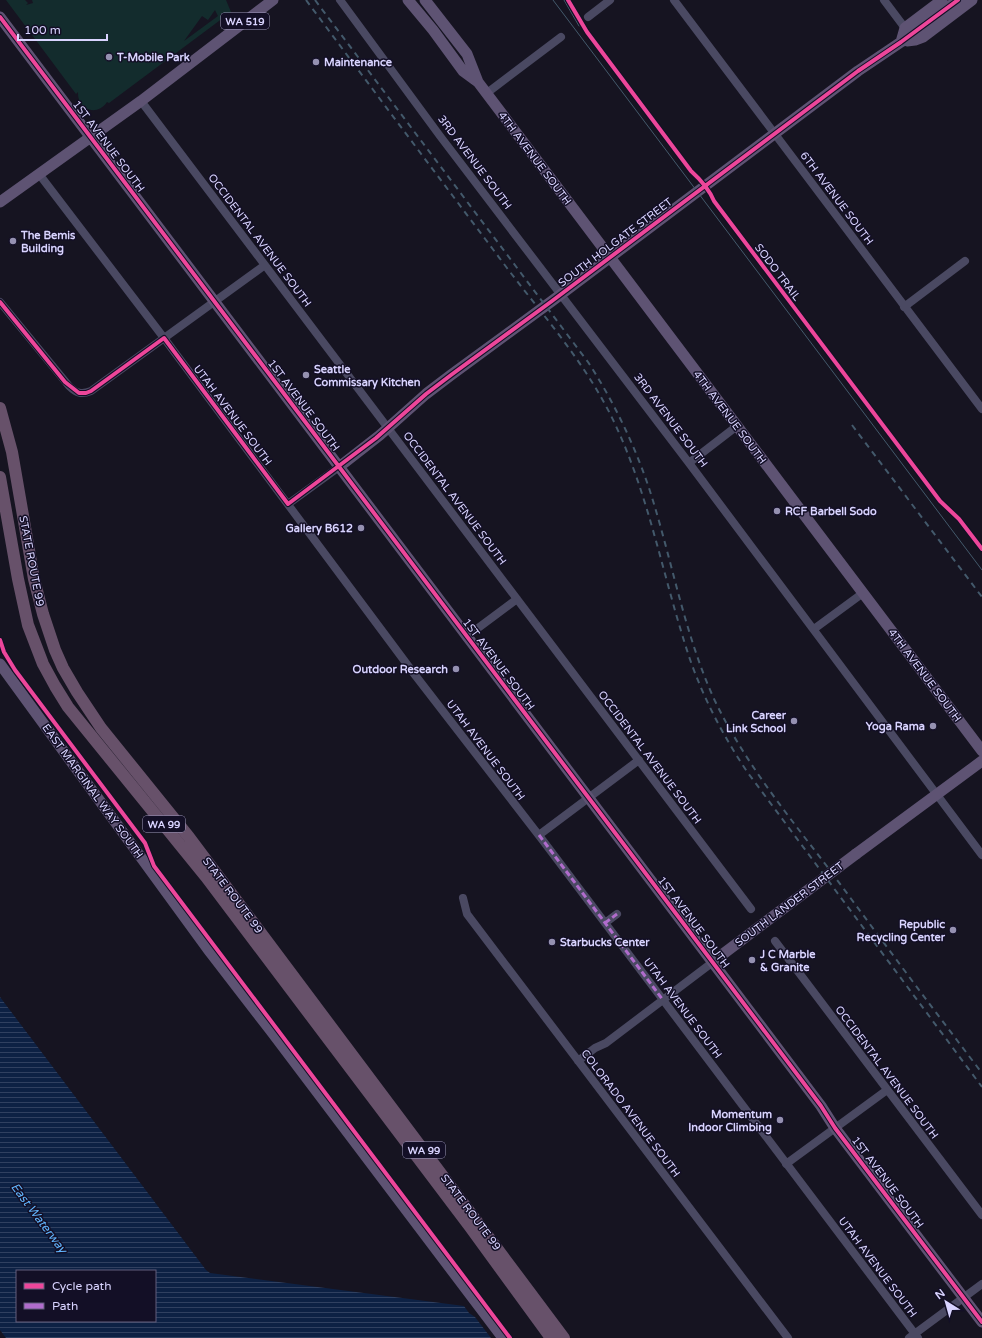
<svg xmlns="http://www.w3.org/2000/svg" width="982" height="1338" viewBox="0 0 982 1338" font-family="'Varela Round',sans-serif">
<defs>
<pattern id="water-rules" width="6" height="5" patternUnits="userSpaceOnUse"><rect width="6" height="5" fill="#0d2144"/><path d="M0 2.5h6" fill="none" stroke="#304060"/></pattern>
</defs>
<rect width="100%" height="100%" fill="#161421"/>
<path fill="#132c2d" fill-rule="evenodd" d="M6 0H25L28 3 26 5 33 3 32 0H226L231 12 109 103 107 102C97 117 77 110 78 92L76 94ZM215 10 218 16 184 41 202 16 208 20Z"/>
<path fill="url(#water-rules)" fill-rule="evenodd" d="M0 997 206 1270 210 1273 464 1306 469 1313 475 1317 491 1338H6L0 1330ZM17 1271H155V1321H17Z"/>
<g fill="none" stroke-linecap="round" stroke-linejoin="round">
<path stroke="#4a4962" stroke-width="8" d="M340 0 440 136 689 463 982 855
M674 0 982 409
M884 0 905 28
M588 17 610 0
M487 93 561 37
M141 101 751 909
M39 174 164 338 415 675 544 842 918 1338
M0 302 69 386C76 393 81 395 91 391L265 265
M904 307 965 261
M689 463 737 426
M288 504 339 467
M814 629 863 593
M466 637 517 599
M539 835 639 760
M463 898 467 914 788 1338
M605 923 617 914
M775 941 982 1215
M578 1061 595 1048 606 1043 713 962
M786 1164 887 1090
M909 1338 982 1284"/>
<path stroke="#5e5373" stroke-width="11" d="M408 0 433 30 463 71 478 82
M425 0 467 54 478 82 982 751
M0 17 821 1106 835 1128 982 1322
M907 41 915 40 923 37 972 0
M901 42 905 28 942 0
M0 202 141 101 273 0
M339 467 380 435 426 394 451 375 552 301 858 71 901 42 958 0
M0 664 210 952 271 1031 503 1338
M856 854 982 761"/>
<path stroke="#67516a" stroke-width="12" d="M0 408 12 452 34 579 43 614 55 650 63 668 77 692 101 728 189 837 564 1338
M0 477 18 579 28 625 43 664 55 686 68 707 206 877 470 1227 551 1338"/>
<path stroke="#43596b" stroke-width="1" d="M553 0 982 570
M564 0 579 26"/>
<path stroke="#43596b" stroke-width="2" stroke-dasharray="6 5" stroke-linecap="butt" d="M306 0C373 90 440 179 507 268 545 318 588 366 615 424 648 494 662 571 685 644 699 690 721 733 748 773L982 1087
M315 0 588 362C614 402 634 444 649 488 672 559 684 634 715 701 744 761 786 813 826 865 878 935 929 1004 982 1073
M852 425 982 597"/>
<path stroke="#5e5373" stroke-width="11" d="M723 954 856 854"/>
<path stroke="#b06ccc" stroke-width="3" stroke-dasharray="6 3" stroke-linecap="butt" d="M539 835 663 1000
M605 923 617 914"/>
<g stroke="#130f26" stroke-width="6">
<path id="cycleway" d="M568 0 587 32 691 171C701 180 709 189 714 201L940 501 959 519 982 549
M0 17 821 1106 835 1128 982 1322
M0 302 65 382 79 393H86L91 391 164 338 288 504 376 438 426 394 451 375 552 301 858 71 901 42 958 0
M0 640 4 652 15 670 145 843 154 866 510 1338"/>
</g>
<use href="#cycleway" stroke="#ed469a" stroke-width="4"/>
</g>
<g fill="#9591b1" stroke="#130f26" stroke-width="1.5">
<circle cx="109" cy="57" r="4"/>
<circle cx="316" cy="62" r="4"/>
<circle cx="13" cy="241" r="4"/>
<circle cx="306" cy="375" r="4"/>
<circle cx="777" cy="511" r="4"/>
<circle cx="361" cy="528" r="4"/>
<circle cx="456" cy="669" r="4"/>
<circle cx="794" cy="721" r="4"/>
<circle cx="933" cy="726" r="4"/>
<circle cx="953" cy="930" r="4"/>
<circle cx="552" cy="942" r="4"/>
<circle cx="752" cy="960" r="4"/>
<circle cx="780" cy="1120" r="4"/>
</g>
<g text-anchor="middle" stroke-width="3" stroke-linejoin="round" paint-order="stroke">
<g fill="#130f26" stroke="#9e99be" stroke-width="1">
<rect x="221" y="13" width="48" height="16" rx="3"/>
<rect x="143" y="816" width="42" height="16" rx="3"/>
<rect x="403" y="1142" width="42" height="16" rx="3"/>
</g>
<g font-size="10" font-weight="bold" fill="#d9d4ff">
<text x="245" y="25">WA 519</text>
<text x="164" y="828">WA 99</text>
<text x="424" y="1154">WA 99</text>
</g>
<g font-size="11" font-weight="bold" fill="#d9d4ff" stroke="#130f26" text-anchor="start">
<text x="117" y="61">T-Mobile Park</text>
<text x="324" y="66">Maintenance</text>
<text x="21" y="239">The Bemis<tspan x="21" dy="13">Building</tspan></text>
<text x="314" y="373">Seattle<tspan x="314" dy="13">Commissary Kitchen</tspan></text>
<text x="785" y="515">RCF Barbell Sodo</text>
<text x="353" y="532" text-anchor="end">Gallery B612</text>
<text x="448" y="673" text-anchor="end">Outdoor Research</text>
<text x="786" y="719" text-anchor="end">Career<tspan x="786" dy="13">Link School</tspan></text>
<text x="925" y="730" text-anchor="end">Yoga Rama</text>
<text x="945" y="928" text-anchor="end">Republic<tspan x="945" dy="13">Recycling Center</tspan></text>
<text x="560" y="946">Starbucks Center</text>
<text x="760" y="958">J C Marble<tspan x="760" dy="13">&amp; Granite</tspan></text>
<text x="772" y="1118" text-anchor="end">Momentum<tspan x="772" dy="13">Indoor Climbing</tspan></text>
</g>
<g font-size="11" fill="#d9d4ff" stroke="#130f26">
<text transform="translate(109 146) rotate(53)" y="4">1ST AVENUE SOUTH</text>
<text transform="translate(535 158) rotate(53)" y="4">4TH AVENUE SOUTH</text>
<text transform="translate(475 162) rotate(53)" y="4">3RD AVENUE SOUTH</text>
<text transform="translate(837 198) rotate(53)" y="4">6TH AVENUE SOUTH</text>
<text transform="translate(260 240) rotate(53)" y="4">OCCIDENTAL AVENUE SOUTH</text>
<text transform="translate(615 242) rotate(-37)" y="4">SOUTH HOLGATE STREET</text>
<text transform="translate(778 272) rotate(53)" y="4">SODO TRAIL</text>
<text transform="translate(304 405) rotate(53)" y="4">1ST AVENUE SOUTH</text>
<text transform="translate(233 415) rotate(53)" y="4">UTAH AVENUE SOUTH</text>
<text transform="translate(730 417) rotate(53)" y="4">4TH AVENUE SOUTH</text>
<text transform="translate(671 420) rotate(53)" y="4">3RD AVENUE SOUTH</text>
<text transform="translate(455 498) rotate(53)" y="4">OCCIDENTAL AVENUE SOUTH</text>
<text transform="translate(32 561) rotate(79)" y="4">STATE ROUTE 99</text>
<text transform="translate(499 664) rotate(53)" y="4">1ST AVENUE SOUTH</text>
<text transform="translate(925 675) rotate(53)" y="4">4TH AVENUE SOUTH</text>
<text transform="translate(486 750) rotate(53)" y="4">UTAH AVENUE SOUTH</text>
<text transform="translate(650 757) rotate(53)" y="4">OCCIDENTAL AVENUE SOUTH</text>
<text transform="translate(93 791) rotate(54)" y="4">EAST MARGINAL WAY SOUTH</text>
<text transform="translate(233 895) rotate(53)" y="4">STATE ROUTE 99</text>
<text transform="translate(789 904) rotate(-37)" y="4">SOUTH LANDER STREET</text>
<text transform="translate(694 922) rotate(53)" y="4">1ST AVENUE SOUTH</text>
<text transform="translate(683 1008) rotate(53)" y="4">UTAH AVENUE SOUTH</text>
<text transform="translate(887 1072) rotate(53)" y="4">OCCIDENTAL AVENUE SOUTH</text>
<text transform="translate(631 1113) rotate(53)" y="4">COLORADO AVENUE SOUTH</text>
<text transform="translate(888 1182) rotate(53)" y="4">1ST AVENUE SOUTH</text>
<text transform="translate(471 1212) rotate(53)" y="4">STATE ROUTE 99</text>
<text transform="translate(878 1267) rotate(53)" y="4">UTAH AVENUE SOUTH</text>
</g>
<g font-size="12" font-style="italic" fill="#62b6ff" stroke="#130f26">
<text transform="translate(39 1218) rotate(53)" y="4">East Waterway</text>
</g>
</g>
<rect x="16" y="1270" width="140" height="52" fill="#130f26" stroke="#625e7d"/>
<rect x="24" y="1283" width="20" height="6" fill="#ed469a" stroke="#625e7d"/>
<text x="52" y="1290" font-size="12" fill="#d9d4ff">Cycle path</text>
<rect x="24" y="1303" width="20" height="6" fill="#b06ccc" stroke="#625e7d"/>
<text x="52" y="1310" font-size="12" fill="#d9d4ff">Path</text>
<g transform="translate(946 1302) rotate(323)" stroke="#130f26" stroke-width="3" paint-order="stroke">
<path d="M0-3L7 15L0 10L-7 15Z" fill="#d9d4ff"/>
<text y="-6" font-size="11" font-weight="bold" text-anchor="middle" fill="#d9d4ff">N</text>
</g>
<path d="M18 34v6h89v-6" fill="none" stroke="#d9d4ff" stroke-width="2"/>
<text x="24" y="34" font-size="12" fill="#d9d4ff" stroke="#130f26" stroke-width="3" paint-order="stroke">100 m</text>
</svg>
